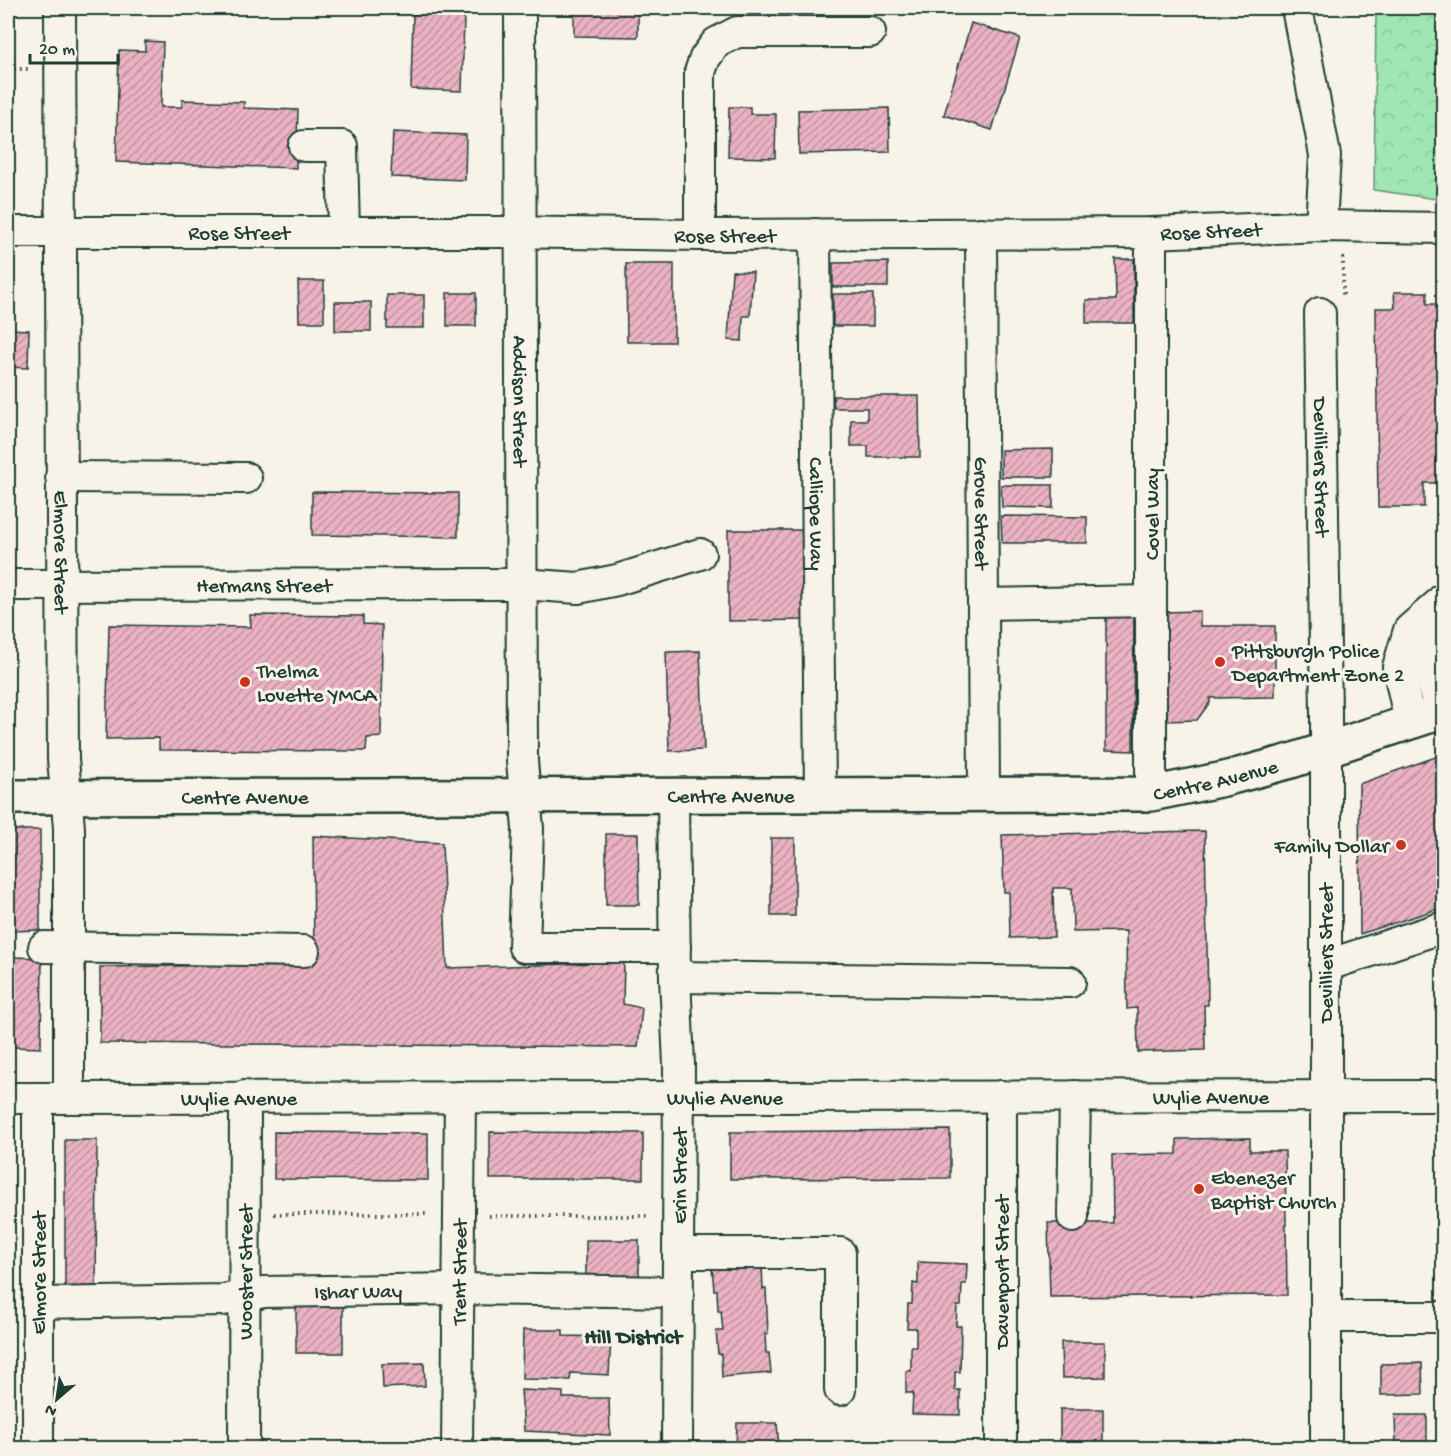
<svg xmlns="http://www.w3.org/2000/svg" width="1451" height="1456" viewBox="0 0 1451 1456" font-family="'Gochi Hand',sans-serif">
<defs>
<pattern id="forest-crowns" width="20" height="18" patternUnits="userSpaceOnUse" patternTransform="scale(1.5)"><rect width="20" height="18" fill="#a0e6b2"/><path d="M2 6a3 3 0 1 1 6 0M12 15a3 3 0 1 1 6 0" fill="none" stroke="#89c69a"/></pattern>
<pattern id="building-hatch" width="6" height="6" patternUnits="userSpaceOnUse" patternTransform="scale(1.5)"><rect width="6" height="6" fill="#ebb2c4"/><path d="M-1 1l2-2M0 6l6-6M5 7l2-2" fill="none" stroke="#be92a0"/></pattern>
</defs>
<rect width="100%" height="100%" fill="#f7f3e8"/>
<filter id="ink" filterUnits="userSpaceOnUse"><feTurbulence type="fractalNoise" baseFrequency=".0167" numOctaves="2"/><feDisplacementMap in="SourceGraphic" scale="12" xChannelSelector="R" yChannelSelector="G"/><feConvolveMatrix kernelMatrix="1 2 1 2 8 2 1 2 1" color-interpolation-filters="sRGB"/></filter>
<g filter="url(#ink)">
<path fill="url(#forest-crowns)" stroke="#609273" stroke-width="1.5" d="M1376 8H1443V200L1374 190Z"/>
<path fill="url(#building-hatch)" stroke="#1f3d34" stroke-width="1.5" d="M574 8H638V37L574 36Z
M413 14 464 15 462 91 411 89Z
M971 23 1020 38 992 130 944 115Z
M145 41 163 42 161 107H182V100L244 102V108L298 110 296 168 116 162 119 50 145 51Z
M729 107H750V114H776L775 158 728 157Z
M889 108 890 152 799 154 798 110Z
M393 132 466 135 465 180 391 177Z
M1115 259H1134V323H1086V300H1116Z
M888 262V287H833V263Z
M626 264H674V342H627Z
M732 271 753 272 750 316H743L742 341 728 340Z
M298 281H324V322H299Z
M1394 292H1427V304H1444V483H1424V507H1378L1376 308H1395Z
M447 293H476V326H447Z
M833 294H873V326H833Z
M387 295H424V328H387Z
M335 302H371V331H335Z
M8 329 29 330 28 368 8 367Z
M833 396H919L920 457H868V446H851V420H867V408H834Z
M1053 449V477H1001V450Z
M1001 485H1053V508L1002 507Z
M312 492 458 493V537L312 535Z
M1001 516 1087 517V543H1002Z
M728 530H807V620L728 621Z
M1106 606H1134L1133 751 1106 750Z
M1200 611V626H1275V697L1210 698V702L1197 720 1165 721 1164 612Z
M250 615 363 616V624L382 625 381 737 367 738 366 751 159 750V738L106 739 109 625 251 627Z
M700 651 704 750 669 751 666 652Z
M1444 754V907L1360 934 1359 784Z
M12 830H40V930L12 931Z
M1205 831 1208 1005H1204L1205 1050 1138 1052 1137 1008 1127 1009 1126 931 1073 932 1072 888H1053L1054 937 1010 938 1009 892H1004L1002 835Z
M606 834H638L639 905H606Z
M313 836 442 843 447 968 624 962 623 1004 642 1008 638 1047 100 1043V967L314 964Z
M771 838H795V916H771Z
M13 957 42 958 41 1048 12 1047Z
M950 1130V1178L730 1179V1132Z
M274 1132 428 1133V1180L274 1179Z
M490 1132 643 1133V1179H490Z
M1250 1138V1151H1285L1287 1295 1050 1297 1048 1223H1113L1112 1155 1177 1154V1139Z
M65 1140H97L96 1297H65Z
M8 1231H11L12 1290H8Z
M586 1240H639V1278H586Z
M918 1262 967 1264 966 1284H962L961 1306H957L956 1326H961L960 1372H955V1390H960V1415L912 1414 913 1393H906V1371H911V1346L916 1347V1328H907L908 1304H912L913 1283 918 1284Z
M762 1265 763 1289H766L768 1334H765L766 1353H769L771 1373 722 1377 721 1354H718L716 1331H723L721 1311H718L717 1290H714L712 1268Z
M296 1300H343V1353H296Z
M523 1330H563V1336L611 1337 609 1375 571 1373 570 1380 522 1379Z
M1061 1342H1105V1377L1062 1378Z
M424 1363 425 1386 383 1388 382 1364Z
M1422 1363 1423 1394 1381 1395V1364Z
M521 1390 563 1392V1398H609L610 1435 524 1431Z
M1060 1409H1103V1445H1060Z
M1395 1415H1427V1448H1396Z
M737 1423H777L779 1448H736Z
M482 1440H550V1448H482Z
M323 1444 324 1448H277V1445Z"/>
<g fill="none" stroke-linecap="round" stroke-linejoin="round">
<g stroke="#1f3d34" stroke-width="34">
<g id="minor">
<path id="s1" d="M60 8 63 759 69 828V1097"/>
<path id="s2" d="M520 8 522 761 528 829 524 947H675"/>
<path d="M1297 8 1325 155 1321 226"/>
<path d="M304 146H342L344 232"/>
<path id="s3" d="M8 232H499L700 235 1151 233 1321 226 1444 228"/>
<path id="s4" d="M981 233 984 795"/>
<path id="s5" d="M815 234 820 795"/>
<path d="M700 235V72L705 58 716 43 737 32H870"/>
<path id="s6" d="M1320 313 1326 714V1448"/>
<path d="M61 477 246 478"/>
<path id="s7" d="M8 585 522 584 578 588 617 580 700 554"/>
<path d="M983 604 1151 601"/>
<path d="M1440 712 1427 666 1432 628 1443 599"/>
<path d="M1410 722 1398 667 1409 630 1443 600"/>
<path d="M1151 794V233"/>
<path d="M673 796 675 977 679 1065 677 1448"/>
<path d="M44 947 304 951"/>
<path d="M1325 966 1444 927"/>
<path d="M675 977 1070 982"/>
<path d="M1001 1096V1448"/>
<path id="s8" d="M8 1098 1444 1096"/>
<path d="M38 1098V1448"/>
<path d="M1073 1217 1075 1096"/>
<path d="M678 1253H840V1390"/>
<path id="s9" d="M38 1303 223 1300 264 1292 458 1289 678 1292"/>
<path d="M1326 1317H1444"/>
<path id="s10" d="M244 1448 245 1096"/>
<path id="s11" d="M457 1448 460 1097"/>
</g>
</g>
<g stroke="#1f3d34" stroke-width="38">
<g id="major">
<path id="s12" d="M8 797 1151 794 1224 779 1291 761 1444 711"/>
</g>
</g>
<path stroke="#1f3d34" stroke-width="4" stroke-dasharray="1.5 4.5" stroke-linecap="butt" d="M8 69H30
M1343 257V295
M274 1214H429
M489 1216H650"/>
<use href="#minor" stroke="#f7f3e8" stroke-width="30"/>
<use href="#major" stroke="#f7f3e8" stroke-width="33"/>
</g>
</g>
<g fill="#c8321e" stroke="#f7f3e8" stroke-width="2">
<circle cx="1220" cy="662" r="6"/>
<circle cx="245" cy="682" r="6"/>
<circle cx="1401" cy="845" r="6"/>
<circle cx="1199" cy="1189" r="6"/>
</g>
<g text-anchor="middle" stroke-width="6" stroke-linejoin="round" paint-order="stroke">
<g font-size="21" fill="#1f3d34" stroke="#f7f3e8">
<text dy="7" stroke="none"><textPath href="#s3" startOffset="1203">Rose Street</textPath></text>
<text dy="7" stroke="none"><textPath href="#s3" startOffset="231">Rose Street</textPath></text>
<text dy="7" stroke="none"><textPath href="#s3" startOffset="717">Rose Street</textPath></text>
<text dy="7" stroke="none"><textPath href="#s2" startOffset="393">Addison Street</textPath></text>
<text dy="7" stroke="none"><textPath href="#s6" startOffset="154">Devilliers Street</textPath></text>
<text dy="7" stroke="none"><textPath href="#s4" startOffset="280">Grove Street</textPath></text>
<text transform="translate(1151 514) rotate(-90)" y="7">Covel Way</text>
<text dy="7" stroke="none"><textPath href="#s5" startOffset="280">Calliope Way</textPath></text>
<text dy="7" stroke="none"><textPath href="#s1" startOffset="544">Elmore Street</textPath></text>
<text dy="7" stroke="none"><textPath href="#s7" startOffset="256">Hermans Street</textPath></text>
<text dy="7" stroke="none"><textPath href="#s12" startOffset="1209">Centre Avenue</textPath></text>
<text dy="7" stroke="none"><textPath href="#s12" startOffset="723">Centre Avenue</textPath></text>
<text dy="7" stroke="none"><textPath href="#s12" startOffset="237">Centre Avenue</textPath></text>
<text transform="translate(1325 953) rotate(-90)" y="7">Devilliers Street</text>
<text dy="7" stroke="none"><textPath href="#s8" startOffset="231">Wylie Avenue</textPath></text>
<text dy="7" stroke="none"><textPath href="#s8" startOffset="717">Wylie Avenue</textPath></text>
<text dy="7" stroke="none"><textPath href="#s8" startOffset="1203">Wylie Avenue</textPath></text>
<text transform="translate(679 1176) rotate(-90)" y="7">Erin Street</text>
<text dy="7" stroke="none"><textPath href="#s10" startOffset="176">Wooster Street</textPath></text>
<text transform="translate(1001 1272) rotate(-90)" y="7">Davenport Street</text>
<text transform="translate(38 1273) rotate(-90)" y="7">Elmore Street</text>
<text dy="7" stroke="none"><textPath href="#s11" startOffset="176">Trent Street</textPath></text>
<text dy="7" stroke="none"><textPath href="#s9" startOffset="321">Ishar Way</textPath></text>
</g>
<g font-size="21" fill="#1f3d34" stroke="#f7f3e8" text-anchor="start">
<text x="1232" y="657">Pittsburgh Police<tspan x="1232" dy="24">Department Zone 2</tspan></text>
<text x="257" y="677">Thelma<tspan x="257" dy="24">Lovette YMCA</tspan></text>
<text x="1389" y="852" text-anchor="end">Family Dollar</text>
<text x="1211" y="1184">Ebenezer<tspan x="1211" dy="24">Baptist Church</tspan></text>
</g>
<g font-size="22" font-weight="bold" fill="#1f3d34" stroke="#f7f3e8">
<text x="633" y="1343">Hill District</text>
</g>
</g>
<rect width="1451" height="1456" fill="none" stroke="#f7f3e8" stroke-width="30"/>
<rect x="15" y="15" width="1421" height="1426" fill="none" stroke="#1f3d34" stroke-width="2" filter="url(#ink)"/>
<g transform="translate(57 1399) rotate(209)" stroke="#f7f3e8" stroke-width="4.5" paint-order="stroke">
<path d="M0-4.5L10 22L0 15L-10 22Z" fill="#1f3d34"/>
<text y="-9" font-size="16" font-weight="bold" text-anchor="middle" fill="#1f3d34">N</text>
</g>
<path d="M30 54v9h88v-9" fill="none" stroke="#1f3d34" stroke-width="3"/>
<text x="39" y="54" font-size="18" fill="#1f3d34" stroke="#f7f3e8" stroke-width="4.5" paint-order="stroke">20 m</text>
</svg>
